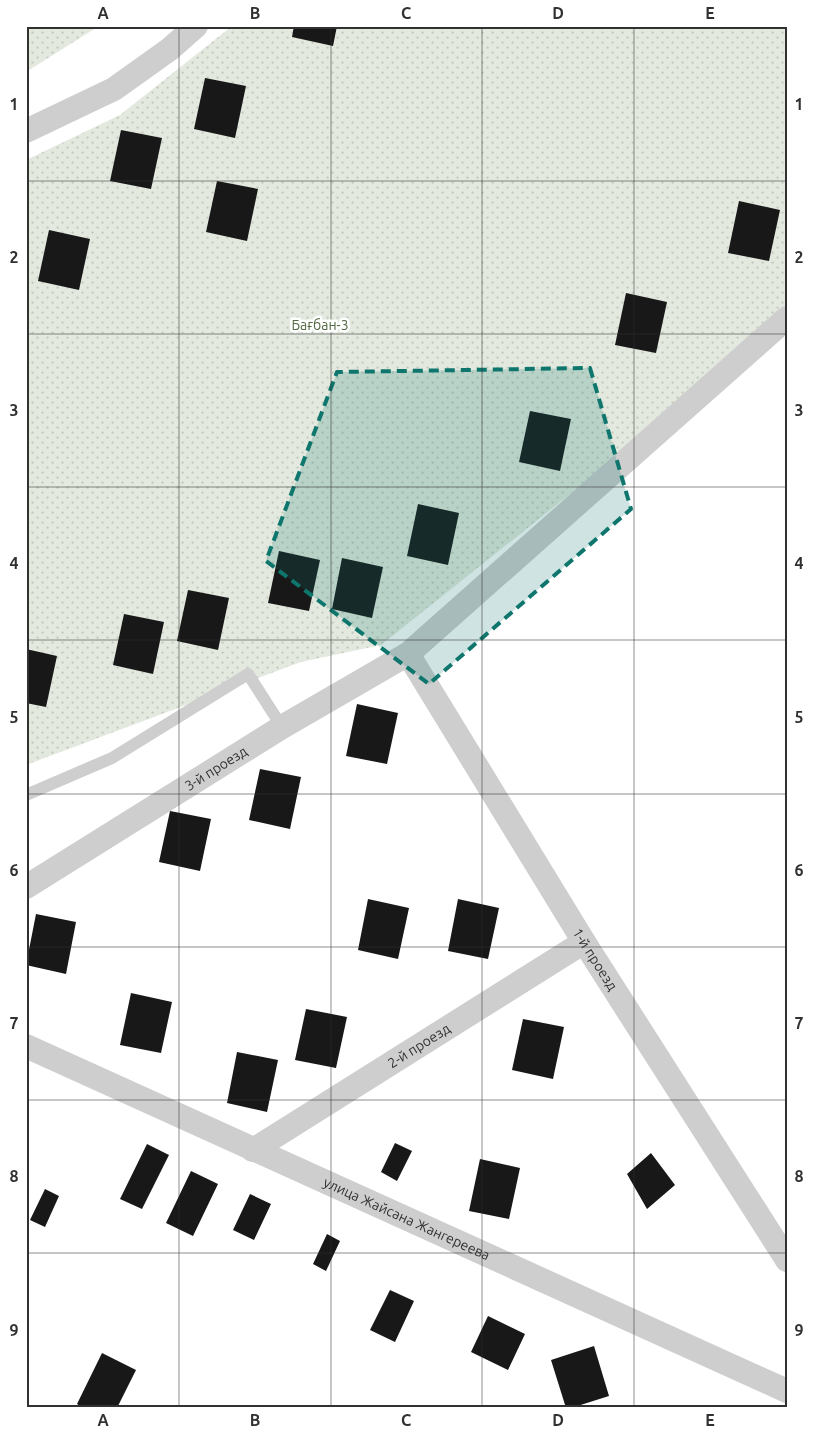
<svg xmlns="http://www.w3.org/2000/svg" width="813" height="1434" viewBox="0 0 813 1434" font-family="Ubuntu,sans-serif">
<defs>
<pattern id="garden-dots" width="8" height="8" patternUnits="userSpaceOnUse" patternTransform="scale(1.25)"><rect width="8" height="8" fill="#e3e9de"/><path d="M2 2h.1M6 6h.1" fill="none" stroke="#c3c8bf" stroke-width="1.8" stroke-linecap="round"/></pattern>
</defs>
<rect width="100%" height="100%" fill="#fff"/>
<path fill="url(#garden-dots)" d="M26 26H99L26 72Z
M232 26H787V321L381 645 301 662 26 765V160L120 115Z"/>
<path fill="#181818" d="M294 26H337L333 46 292 37Z
M205 78 246 86 235 138 194 129Z
M121 130 162 138 151 189 110 181Z
M217 181 258 189 247 241 206 232Z
M739 201 780 210 769 261 728 253Z
M49 230 90 239 79 290 38 281Z
M626 293 667 302 656 353 615 345Z
M530 411 571 419 560 471 519 462Z
M418 504 459 513 448 565 407 556Z
M279 551 320 560 309 611 268 603Z
M342 558 383 567 372 618 332 609Z
M188 590 229 598 218 650 177 641Z
M124 614 164 622 153 674 113 665Z
M26 649 57 656 46 707 26 703Z
M357 704 398 713 387 764 346 756Z
M260 769 301 777 290 829 249 820Z
M170 811 211 819 200 871 159 862Z
M368 899 409 908 398 959 358 950Z
M458 899 499 908 488 959 448 951Z
M36 914 76 922 66 974 26 965Z
M131 993 172 1002 161 1053 120 1045Z
M306 1009 347 1017 336 1068 295 1060Z
M523 1019 564 1027 553 1079 512 1070Z
M237 1052 278 1060 267 1112 227 1103Z
M395 1143 412 1151 397 1181 381 1172Z
M147 1144 169 1155 142 1209 120 1199Z
M651 1153 675 1185 647 1209 627 1174Z
M480 1159 520 1168 509 1219 469 1211Z
M191 1171 218 1184 193 1236 166 1223Z
M45 1189 59 1196 45 1227 30 1220Z
M250 1194 271 1204 254 1240 233 1230Z
M327 1234 340 1241 326 1271 313 1264Z
M390 1290 414 1301 395 1342 370 1330Z
M488 1316 525 1334 508 1370 471 1352Z
M594 1346 609 1396 571 1408H566L551 1360Z
M102 1353 136 1370 117 1408H83L77 1404Z"/>
<g fill="none" stroke-linecap="round" stroke-linejoin="round">
<path stroke="#cecece" stroke-width="12" d="M26 795 112 758 248 674 282 727"/>
<g stroke="#cecece" stroke-width="24">
<path d="M26 131 114 89 170 49 196 26"/>
<path id="s1" d="M408 654 584 942 787 1260"/>
<path id="s2" d="M26 887 282 727 408 654 787 318"/>
<path id="s3" d="M26 1046 787 1391"/>
<path id="s4" d="M253 1150 584 942"/>
</g>
</g>
<path fill="#0f766e" fill-opacity="0.2" stroke="#0f766e" stroke-width="4" stroke-dasharray="10 6" stroke-linejoin="round" d="M590 368 631 509 429 684 266 561 337 372Z"/>
<path fill="none" stroke="#313131" stroke-width="1" stroke-opacity="0.55" d="M179 26V1408M331 26V1408M482 26V1408M634 26V1408M26 181H787M26 334H787M26 487H787M26 640H787M26 794H787M26 947H787M26 1100H787M26 1253H787"/>
<g text-anchor="middle" stroke-width="5" stroke-linejoin="round" paint-order="stroke">
<g font-size="14" fill="#536843" stroke="#fff">
<text x="320" y="330">Бағбан-3</text>
</g>
<g font-size="14" fill="#313131" stroke="#fff">
<text dy="5" stroke="none"><textPath href="#s2" startOffset="224">3-й проезд</textPath></text>
<text dy="5" stroke="none"><textPath href="#s1" startOffset="358">1-й проезд</textPath></text>
<text dy="5" stroke="none"><textPath href="#s4" startOffset="196">2-й проезд</textPath></text>
<text dy="5" stroke="none"><textPath href="#s3" startOffset="418">улица Жайсана Жангереева</textPath></text>
</g>
</g>
<rect width="813" height="1434" fill="none" stroke="#ffffff" stroke-width="55"/>
<rect x="28" y="28" width="758" height="1378" fill="none" stroke="#313131" stroke-width="2"/>
<g font-size="16" text-anchor="middle" font-weight="bold" fill="#313131">
<text x="103" y="19">A</text>
<text x="255" y="19">B</text>
<text x="406" y="19">C</text>
<text x="558" y="19">D</text>
<text x="710" y="19">E</text>
<text x="14" y="110">1</text>
<text x="799" y="110">1</text>
<text x="14" y="263">2</text>
<text x="799" y="263">2</text>
<text x="14" y="416">3</text>
<text x="799" y="416">3</text>
<text x="14" y="569">4</text>
<text x="799" y="569">4</text>
<text x="14" y="723">5</text>
<text x="799" y="723">5</text>
<text x="14" y="876">6</text>
<text x="799" y="876">6</text>
<text x="14" y="1029">7</text>
<text x="799" y="1029">7</text>
<text x="14" y="1182">8</text>
<text x="799" y="1182">8</text>
<text x="14" y="1336">9</text>
<text x="799" y="1336">9</text>
<text x="103" y="1426">A</text>
<text x="255" y="1426">B</text>
<text x="406" y="1426">C</text>
<text x="558" y="1426">D</text>
<text x="710" y="1426">E</text>
</g>
</svg>
